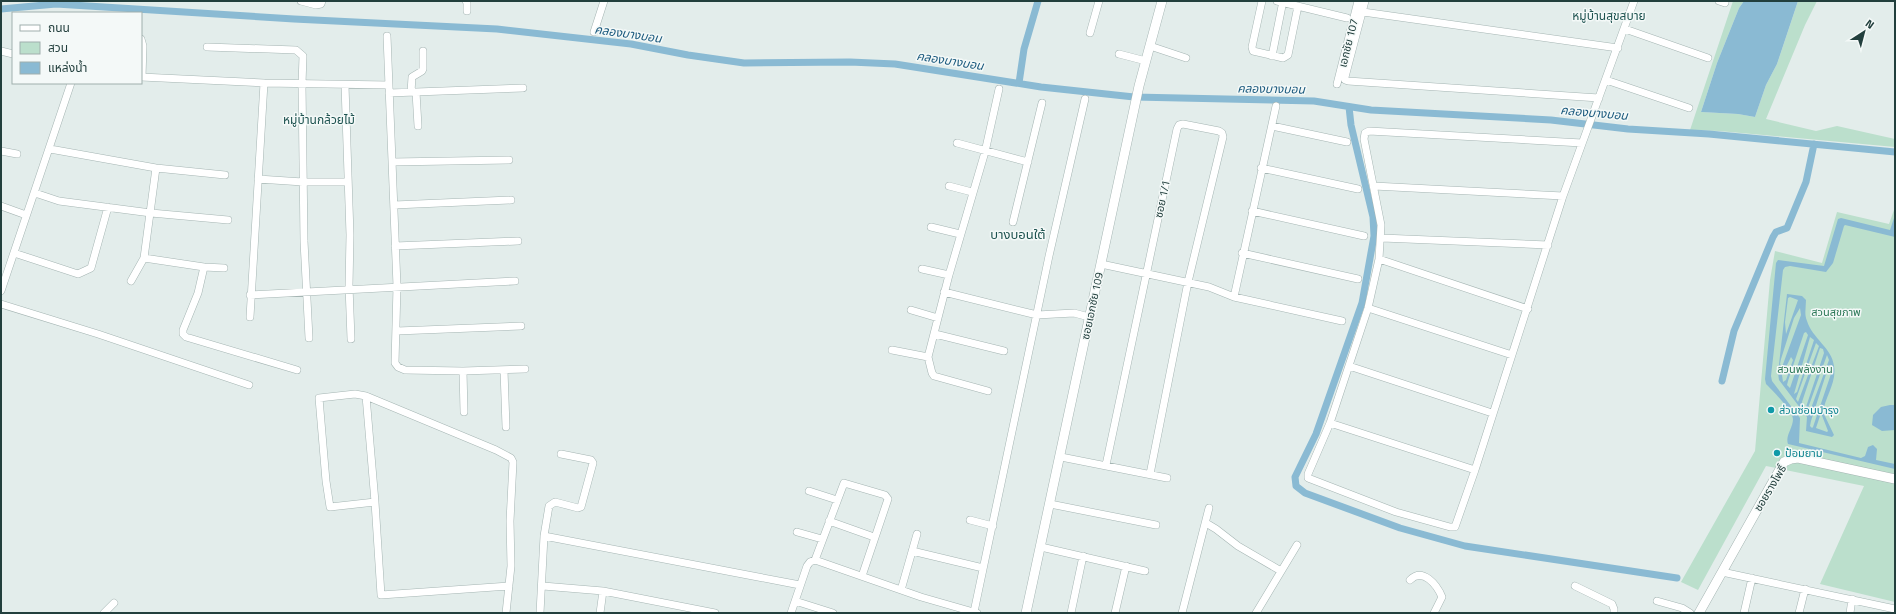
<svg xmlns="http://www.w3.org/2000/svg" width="1896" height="614" viewBox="0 0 1896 614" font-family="'Titillium Web','Noto Sans Thai',sans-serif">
<rect width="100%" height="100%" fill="#e3edeb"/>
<path fill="#bbdfcc" d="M1733 1H1744L1739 8 1717 63 1701 112 1738 114 1755 117 1766 85 1777 64 1798 1H1817L1805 25 1766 119 1816 131 1837 126 1895 139V147L1719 131 1690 130Z
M1895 207V602L1820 584 1864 486 1766 466 1698 590 1681 582 1755 451 1770 280 1775 251 1822 263 1837 212 1889 224Z"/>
<path fill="#8abad3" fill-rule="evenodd" d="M1744 1H1798L1777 64 1766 85 1755 117 1738 114 1701 112 1717 63 1739 8Z
M1895 215V237L1845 225 1844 226 1833 263 1826 272 1790 266 1785 267 1783 270 1771 376 1772 381 1800 418 1799 443 1861 458 1865 456 1868 447 1873 445 1877 449 1876 460 1895 464V469L1788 444C1785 436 1793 428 1793 419 1792 410 1773 391 1766 384L1765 379 1776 263 1778 260 1824 266 1838 219 1841 218 1890 230Z
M1787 294 1802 296 1806 300C1806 307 1804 314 1807 321 1812 338 1832 348 1834 366 1837 382 1825 397 1823 412L1834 435 1832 437 1806 431 1807 417 1779 380 1778 373ZM1790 297 1798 300 1786 334 1785 322 1788 298ZM1800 308 1801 315 1782 367 1780 364 1781 359 1794 318ZM1806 332 1808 335 1790 388 1787 385 1788 381 1804 333ZM1810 337 1814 340 1797 392 1794 394ZM1816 343 1819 346 1798 402 1796 399ZM1820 348 1823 349 1824 353 1806 407H1803L1802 402ZM1827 355 1829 360 1810 411 1808 413V408ZM1791 357 1793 360 1786 380 1783 382 1782 375ZM1829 365H1832V371L1813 427 1812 428 1810 426 1811 421ZM1821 413 1828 431 1827 432 1816 428Z
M1890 405H1895V430L1882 431 1872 425 1873 415 1881 407Z"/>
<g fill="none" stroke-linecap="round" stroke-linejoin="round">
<path stroke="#8abad3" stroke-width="7" d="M1 9 56 4 294 19 497 29 631 44 688 55 744 63 850 62 895 64 1041 87 1134 97 1314 101 1371 110 1551 120 1628 129 1709 134 1895 152
M1019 83 1024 49 1038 1
M1349 107 1351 125 1373 217 1374 236 1362 303 1316 434 1295 477 1296 486 1305 493 1400 528 1465 546 1677 578
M1722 381 1734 331 1773 237 1776 232 1787 228 1806 182 1814 144"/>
<g stroke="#a5b5b3" stroke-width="8">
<path id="minor" d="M301 1 316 5 321 4 322 1
M466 1 467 3V11
M1262 1 1252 47 1253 51 1283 58 1288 55 1298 6
M1277 1 1347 18
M1365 1 1345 77V80L1348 81 1599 98
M1719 1 1725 3
M1363 12 1618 48
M1625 29 1708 58
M594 32 604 1
M1090 33 1099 1
M387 36 397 286 395 363 398 367 405 370 463 371 525 369
M141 39 143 46 142 77
M1150 46 1186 58
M207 47 296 50 303 56 302 84 304 241 309 338
M1 51 13 54
M1119 54 1146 61
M1272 56 1283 1
M141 77 264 83 389 85
M1606 80 1689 108
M1337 84 1358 1
M345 85 350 235 349 286 351 339
M411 92 412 77 422 71 423 69V51
M416 92 418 126
M389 93 523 88
M1272 126 1347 142
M957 143 1028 162
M1582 143 1369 131 1365 133 1364 139 1381 225 1379 259 1368 308 1330 423 1308 474V478L1396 512 1450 527H1455L1475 470 1563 196 1634 1
M50 149 156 168 225 175
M1 151 17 154
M392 162 509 160
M1261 168 1358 189
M258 179 303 182H348
M949 186 972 192
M1374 186 1563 196
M35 193 59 201 151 213 228 220
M394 205 511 200
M1 206 26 215
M1252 211 1364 236
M1013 222 1042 103
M931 227 960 234
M1382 238 1548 245
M395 246 518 241
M14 253 78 274 91 268 108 207
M1242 253 1358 279
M144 258 204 267 224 268
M1379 259 1528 309
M1101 264 1209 287 1234 297 1342 321
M204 267 198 293 183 330V334L186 337 297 370
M922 269 949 275
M131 281 144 258 156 168
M1 291 71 83
M944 292 1037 315 1074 313 1089 317
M250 295 515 281
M1234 297 1276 106
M1 304 98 334 249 385
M1368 308 1512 355
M911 310 938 318
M250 317 264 83
M397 331 521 326
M935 334 1004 351
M892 350 928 357
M1349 366 1492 413
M504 370 506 427
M463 371 464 412
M988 391 934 376 932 373 928 357 949 275 985 152 999 89
M366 396 375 502
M1330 423 1475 470
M1061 457 1167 478
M1106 465 1177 129 1179 125 1183 124 1219 131 1222 133 1223 137 1188 282 1150 474
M809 491 837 500
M1050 504 1156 525
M970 520 993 526
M829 521 874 537
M1206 523 1216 529 1238 546 1281 571
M797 532 822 539
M544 536 800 585
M1041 547 1145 571
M912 551 983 568
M815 560 844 483 885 495 888 499 862 576
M1722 572 1895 609
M1410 580C1423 567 1437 585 1442 597L1434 613
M543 586 603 591 715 613
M1575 586 1612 604 1614 609V613
M901 590 917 534
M795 601 833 613
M1657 601 1682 608 1690 613
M974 612 1049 256 1085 99
M104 613 114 603
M506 613 511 566 510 521 513 462 511 458 496 450 366 396 355 394 319 398 326 481 330 507 375 502 381 595 509 586
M540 613 544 536 549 506 555 502 578 508 581 507 593 463 591 460 561 454
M600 613 603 591
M791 613 807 566 810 562 815 560 921 597 977 613
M1071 613 1083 556
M1115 613 1126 566
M1182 613 1209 508
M1256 613 1297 545
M1744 613 1752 578
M1799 613 1805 589
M1850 613 1852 599"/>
</g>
<g stroke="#a5b5b3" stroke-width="10">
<path id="tertiary" d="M1026 613 1139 86 1162 1
M1699 613 1784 462 1791 459 1798 458 1895 479"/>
</g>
<use href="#minor" stroke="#fff" stroke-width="7"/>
<use href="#tertiary" stroke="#fff" stroke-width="9"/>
</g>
<g fill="#0f9aa8" stroke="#f4f9f8" stroke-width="1.5">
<circle cx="1771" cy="410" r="4"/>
<circle cx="1777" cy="453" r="4"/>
</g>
<g text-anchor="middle" stroke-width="3" stroke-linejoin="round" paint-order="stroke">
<g font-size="11" fill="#223f3d" stroke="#f4f9f8">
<text transform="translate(1348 43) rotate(-76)" y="4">เอกชัย 107</text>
<text transform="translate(1162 199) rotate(-78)" y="4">ซอย 1/1</text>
<text transform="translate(1092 306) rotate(-78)" y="4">ซอยเอกชัย 109</text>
<text transform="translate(1770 488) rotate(-59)" y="4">ซอยรางโพธิ์</text>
</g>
<g font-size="11" fill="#2b7757" stroke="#f4f9f8">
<text x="1836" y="316">สวนสุขภาพ</text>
<text x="1805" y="373">สวนพลังงาน</text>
</g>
<g font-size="11" fill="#0d838f" stroke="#f4f9f8" text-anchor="start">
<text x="1779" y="414">ส่วนซ่อมบำรุง</text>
<text x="1785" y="457">ป้อมยาม</text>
</g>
<g font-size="12" fill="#1d524f" stroke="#f4f9f8">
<text x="1609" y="20">หมู่บ้านสุขสบาย</text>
<text x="319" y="124">หมู่บ้านกล้วยไม้</text>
</g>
<g font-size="12" font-style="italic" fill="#1a597d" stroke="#f4f9f8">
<text transform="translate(628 34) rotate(8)" y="4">คลองบางบอน</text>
<text transform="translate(950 61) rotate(9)" y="4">คลองบางบอน</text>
<text transform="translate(1271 89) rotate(1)" y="4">คลองบางบอน</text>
<text transform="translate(1594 113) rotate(5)" y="4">คลองบางบอน</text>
</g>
<g font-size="13" fill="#1d524f" stroke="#f4f9f8">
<text x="1018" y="239">บางบอนใต้</text>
</g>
</g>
<rect width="1896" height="614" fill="none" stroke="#223f3d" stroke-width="4"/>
<rect x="12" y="12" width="130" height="72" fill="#f4f9f8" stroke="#a0afad"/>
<rect x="20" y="25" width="20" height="6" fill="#ffffff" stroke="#a0afad"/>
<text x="48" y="32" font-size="12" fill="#223f3d">ถนน</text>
<rect x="20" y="42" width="20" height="12" fill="#bbdfcc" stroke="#a0afad"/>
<text x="48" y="52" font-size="12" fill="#223f3d">สวน</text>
<rect x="20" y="62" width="20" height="12" fill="#8abad3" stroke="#a0afad"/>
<text x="48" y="72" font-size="12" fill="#223f3d">แหล่งน้ำ</text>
<g transform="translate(1864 32) rotate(36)" stroke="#f4f9f8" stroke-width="3" paint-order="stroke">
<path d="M0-3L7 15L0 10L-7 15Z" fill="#223f3d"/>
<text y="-6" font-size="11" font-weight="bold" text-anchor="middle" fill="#223f3d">N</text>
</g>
</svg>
